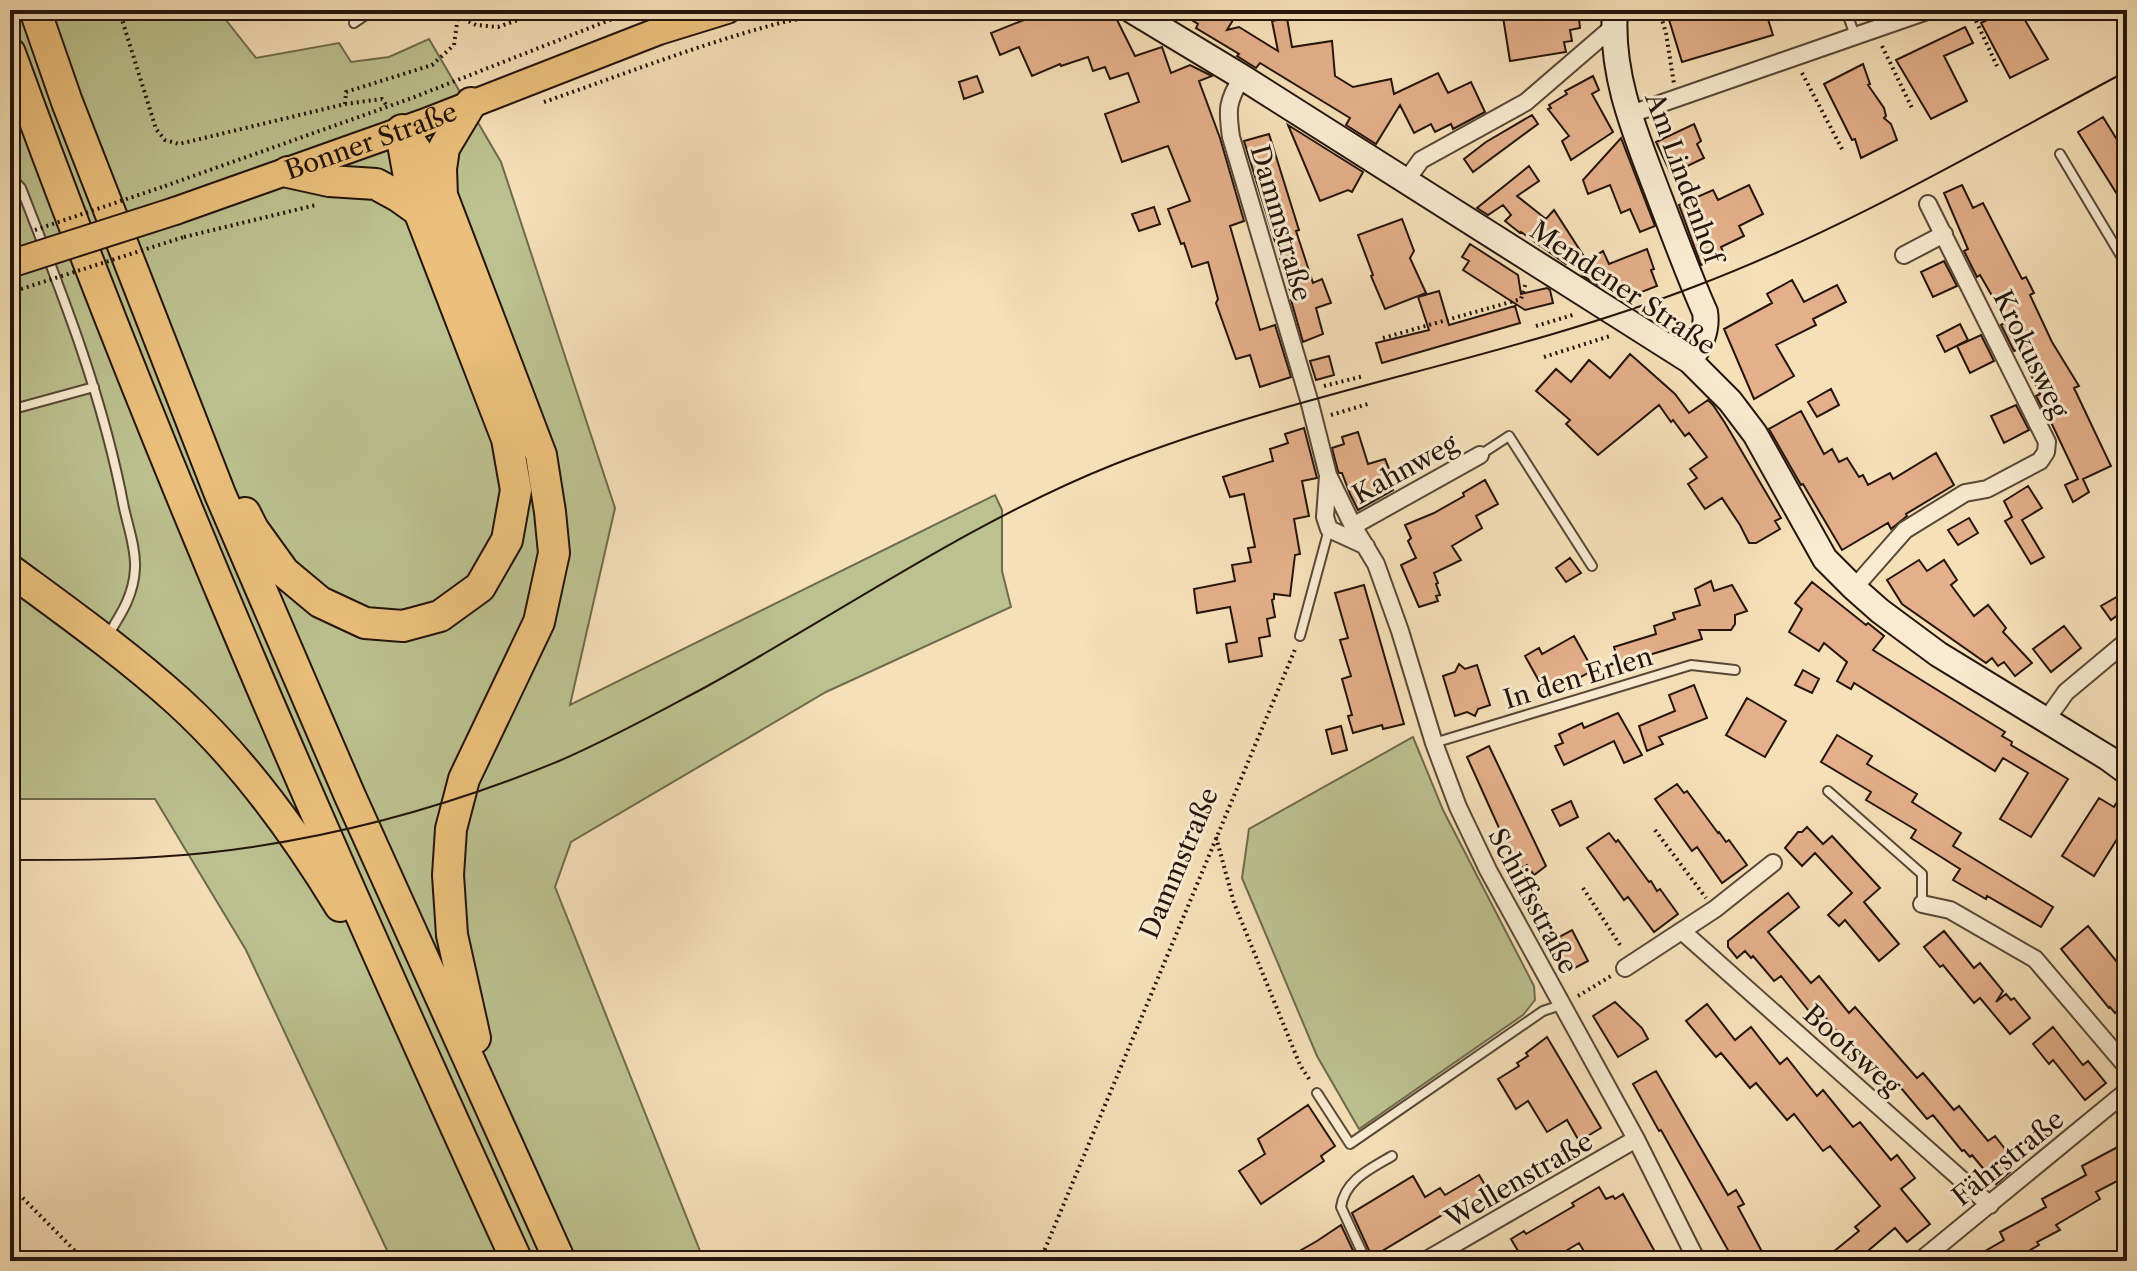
<svg xmlns="http://www.w3.org/2000/svg" width="2137" height="1271" viewBox="0 0 2137 1271" font-family="'Libre Caslon Text',serif">
<rect width="100%" height="100%" fill="#f6e0b8"/>
<filter id="stains"><feTurbulence type="fractalNoise" baseFrequency=".0025" numOctaves="4"/><feColorMatrix values="0 0 0 0 .2 0 0 0 0 .09 0 0 0 0 .02 0 0 0 .5 -.17"/></filter>
<radialGradient id="worn" r=".72"><stop offset=".6" stop-color="#630" stop-opacity="0"/><stop offset="1" stop-color="#630" stop-opacity=".3"/></radialGradient>
<path fill="#bcc28f" stroke="#706b4e" stroke-width="2" d="M10 10H218L256 58 339 43 351 62 389 57 429 39 501 162 615 508 570 705 995 495 1002 510V571L1011 607 826 692 571 842 555 887 704 1261H392L246 950 155 799H10Z
M1413 737 1443 810 1534 986 1535 1000 1523 1015 1359 1129 1317 1056 1242 878 1249 829Z"/>
<path fill="#e4af8a" stroke="#24140c" stroke-width="2" d="M1049 10H1104L1116 18 1135 56 1162 47 1171 73 1190 65 1212 76 1199 81 1220 138 1244 221 1230 226 1260 330 1275 325 1291 377 1260 387 1250 355 1236 359 1216 303 1218 299 1208 262 1192 267 1184 243 1181 244 1168 209 1190 201 1168 146 1122 162 1105 114 1139 102 1128 73 1110 79 1105 67 1093 71 1088 57 1061 66 1060 64 1032 76 1019 47 1000 55 991 33Z
M1175 10H1239L1227 30 1239 27 1278 51 1272 21 1287 18 1292 47 1332 41 1335 76 1353 87 1391 79 1394 94 1438 73 1448 93 1471 82 1485 112 1453 129 1451 124 1435 132 1431 124 1414 133 1400 105 1376 144 1346 125 1350 118 1260 63 1256 68 1237 56 1239 54 1196 28 1198 24Z
M1513 10H1578L1580 28 1570 30 1572 41 1564 42 1566 52 1510 61 1503 17 1514 15Z
M1666 10H1765L1773 35 1682 62Z
M2007 10H2019L2048 59 2010 78 1981 23Z
M1965 27 1973 43 1944 56 1967 101 1931 119 1896 60Z
M1863 64 1870 84 1868 85 1884 108 1886 116 1884 118 1891 124 1897 140 1861 158 1855 139 1852 140 1824 84Z
M977 76 983 92 964 99 959 82Z
M1593 76 1599 90 1592 94 1613 132 1571 160 1562 141 1569 136 1548 109 1551 108 1549 105 1567 94 1565 91Z
M1532 115 1538 124 1473 172 1464 159 1486 142Z
M2103 117 2127 156V210L2078 132Z
M1694 124 1701 141 1697 144 1704 158 1671 174 1656 142Z
M1288 125 1363 172 1352 192 1348 190 1320 201Z
M1269 134 1299 230 1296 231 1313 283 1322 279 1331 303 1316 308 1323 334 1303 342 1291 300H1293L1244 141Z
M1621 138 1655 226 1640 232 1630 209 1621 213 1610 185 1588 194 1583 180Z
M1529 166 1539 181 1517 196 1546 219 1554 210 1583 255 1566 264 1521 232 1520 233 1505 221 1511 215 1503 205 1488 215 1477 208Z
M1749 185 1763 214 1739 226 1744 236 1721 247 1724 254 1701 265 1679 205 1713 190 1718 200Z
M1962 185 1973 208 1983 203 2022 279 2026 277 2034 293 2030 295 2052 342 2079 386 2074 388 2111 466 2083 479 2089 492 2073 502 2065 485 2078 479 2050 420 2049 421 2036 396 2040 394 2019 349 2014 351 2001 325 2006 322 1991 294 1980 275 1977 277 1964 251 1968 249 1944 193Z
M1154 207 1160 224 1139 231 1132 214Z
M1402 219 1414 251 1410 258 1426 293 1385 309 1371 276 1373 275 1358 235Z
M1470 244 1518 275 1521 294 1547 288 1550 290 1553 303 1525 310 1463 270 1469 261 1462 257Z
M1647 249 1654 269 1651 270 1657 286 1621 300 1618 298 1613 279 1600 286 1583 276 1578 267 1603 251 1609 264Z
M1944 261 1957 286 1933 297 1921 272Z
M1792 280 1804 302 1837 285 1846 302 1813 319 1816 325 1776 345 1794 376 1754 399 1724 329 1772 303 1767 294Z
M1439 291 1449 325 1515 306 1520 323 1382 363 1376 343 1429 330 1418 297Z
M1960 324 1968 340 1945 352 1937 336Z
M1981 335 1994 361 1970 373 1957 346Z
M1630 354 1675 394 1689 413 1708 400 1713 405 1725 423 1781 518 1775 521 1780 529 1756 543H1749L1740 525 1722 498 1705 509 1688 484 1697 478 1690 469 1707 457 1689 433 1685 436 1673 420 1671 422 1659 405 1598 455 1566 424 1570 420 1536 391 1556 369 1571 382 1589 360 1610 378Z
M1329 356 1334 375 1316 380 1310 361Z
M1831 389 1839 405 1817 417 1808 402Z
M2016 405 2029 430 2004 443 1991 416Z
M1801 411 1824 454 1832 449 1839 462 1847 458 1859 477 1863 475 1868 485 1890 473 1893 479 1936 453 1954 485 1906 514 1907 516 1891 529 1888 523 1842 550 1803 484 1801 485 1769 429Z
M1304 428 1317 478 1302 481 1309 516 1294 519 1300 554 1295 555 1290 596 1274 594V599L1272 600 1275 617 1267 619 1270 636 1259 638 1262 656 1229 662 1226 644 1237 642 1230 607 1197 613 1194 589 1235 581 1232 565 1251 562 1248 548 1255 547 1244 494 1230 497 1223 477 1273 461 1270 449 1288 443 1285 434Z
M1358 432 1368 464 1385 459 1392 476 1387 478 1393 490 1358 510 1350 494 1342 473H1339L1338 471 1332 448 1344 444 1342 437Z
M1485 480 1498 504 1476 516 1482 528 1452 546 1461 560 1434 573 1438 583 1436 584 1440 595 1436 596 1438 601 1419 607 1401 565 1416 558 1408 541 1411 538 1405 525 1434 513 1464 496 1463 493Z
M2028 486 2042 508 2022 520 2044 557 2031 564 2005 521 2012 517 2004 501Z
M1969 518 1978 533 1958 545 1948 530Z
M1570 558 1581 573 1566 582 1556 568Z
M1919 560 1927 571 1944 560 1957 580 1951 585 1974 616 1988 605 2006 628 2003 632 2032 663 2015 676 2004 662 1998 666 1992 658 1986 663 1902 604 1887 580Z
M1711 581 1714 591 1732 585 1747 611 1735 615V624L1731 630H1699L1702 639 1619 664 1614 647 1656 634 1654 626 1675 619 1673 613 1700 605 1695 589Z
M1812 582 1866 625 1868 623 1884 636 1873 650 2005 732 2002 736 2012 742 2011 745 2068 779 2031 837 2000 819 2028 773 2003 758 1995 771 1854 683 1851 689 1837 681 1847 662 1824 643 1819 651 1789 632 1802 609 1795 603Z
M1364 585 1404 724 1383 729 1382 725 1353 733 1348 716 1352 715 1342 679 1351 676 1340 640 1348 638 1335 593Z
M2127 591V608L2111 620 2101 606Z
M2064 626 2081 648 2051 672 2033 649Z
M1574 636 1593 670 1570 683 1566 677 1544 690 1525 656 1539 648 1542 654Z
M1459 664 1465 669 1477 665 1490 705 1478 709 1475 716 1467 712 1455 716 1443 676 1455 672Z
M1803 670 1819 679 1812 693 1795 685Z
M1694 685 1707 718 1659 737 1663 744 1647 751 1639 726 1675 711 1669 695Z
M1747 698 1786 721 1765 757 1726 735Z
M1618 713 1642 755 1624 763 1614 741 1564 765 1555 746 1563 743 1559 734 1582 723 1584 728Z
M1341 726 1347 750 1332 754 1326 730Z
M1837 735 1872 756 1867 764 1917 794 1912 802 1961 833 1953 846 2053 907 2041 927 1987 896 1986 899 1953 880 1960 869 1911 838 1916 830 1866 800 1871 792 1821 762Z
M1489 746 1546 866 1534 875 1527 865 1518 870 1467 757Z
M1677 784 1684 793 1687 791 1718 833 1719 832 1726 842 1729 840 1747 865 1722 883 1697 847 1692 851 1655 799Z
M2126 787 2127 823 2094 876 2062 856 2099 798 2114 807Z
M1571 801 1578 817 1560 826 1552 810Z
M1807 827 1823 844 1832 836 1880 888 1864 902 1899 944 1879 961 1845 920 1839 926 1828 915 1852 893 1815 853 1802 866 1785 848 1798 832H1802Z
M1609 833 1616 842 1618 840 1649 882 1651 881 1657 891 1660 889 1678 914 1654 932 1628 897 1624 900 1587 848Z
M1788 893 1799 907 1768 932 1811 983 1819 976 1849 1013 1855 1007 1917 1078 1923 1073 1954 1110 1959 1106 1988 1141 1995 1136 2012 1158 2004 1165 2010 1172 1996 1184 1972 1155 1970 1157 1964 1150 1962 1151 1933 1115 1927 1119 1896 1082 1890 1087 1854 1043 1850 1047 1819 1010 1812 1015 1781 976 1774 981 1753 956 1751 958 1745 951 1737 958 1728 947V941Z
M2088 926 2117 962 2119 960 2127 969V981L2119 987 2127 997V1003L2115 1013 2110 1007 2109 1008 2061 949Z
M1572 930 1588 961 1567 972 1550 942Z
M1944 931 1974 968 1980 963 2003 991 1996 1002 2006 994 2011 1000 2014 998 2030 1018 2010 1034 1980 998 1974 1003 1943 965 1940 967 1924 947Z
M1615 1002 1642 1028 1648 1039 1618 1057 1593 1016Z
M1707 1004 1735 1040 1751 1027 1780 1064 1787 1058 1817 1096 1823 1090 1853 1127 1860 1122 1891 1160 1897 1155 1915 1178 1901 1189 1930 1224 1907 1242 1895 1228 1856 1261H1822L1859 1231 1855 1227 1880 1206 1830 1146 1823 1151 1794 1114 1787 1120 1756 1083 1750 1088 1721 1053 1716 1057 1686 1021Z
M2053 1027 2083 1065 2088 1061 2106 1083 2085 1100 2053 1060 2049 1064 2033 1044Z
M1547 1037 1601 1128 1579 1141 1567 1120 1547 1132 1528 1101 1516 1109 1498 1079 1519 1066 1517 1063 1528 1056 1526 1053Z
M1656 1071 1728 1195 1736 1190 1744 1204 1738 1207 1767 1261H1734L1661 1130 1659 1131 1633 1084Z
M1308 1105 1335 1146 1321 1156 1324 1161 1261 1204 1239 1171 1265 1154 1258 1139Z
M2127 1142V1176L2096 1192 2100 1199 2056 1225 2060 1230 2037 1242 2039 1245 2011 1261H1968L2004 1240 2000 1232 2046 1207 2042 1199 2086 1175 2082 1166Z
M1479 1175 1491 1195 1458 1215 1454 1208 1372 1257 1352 1213 1413 1176 1425 1197 1440 1188 1445 1195Z
M1599 1187 1606 1199 1613 1196 1615 1199 1623 1194 1660 1261H1617L1612 1252 1597 1261H1590L1579 1243 1549 1261H1524L1511 1239 1524 1231 1526 1234 1574 1206 1572 1203Z
M1341 1225 1358 1261H1282L1317 1241Z"/>
<g fill="none" stroke-linecap="round" stroke-linejoin="round">
<g stroke="#584737" stroke-width="12">
<path id="lane" d="M1846 10 1855 36
M354 23 373 10
M2060 154 2127 266
M10 176 21 188C62 293 103 396 124 508 128 526 136 549 135 568 134 594 122 613 108 635
M10 410 94 387
M1480 455 1509 436 1592 566
M1300 636 1329 529
M1434 743 1691 665 1735 670
M1828 791 1922 874V904
M1317 1093 1350 1144 1543 1011 1561 1005
M1366 1261 1341 1207C1345 1180 1370 1169 1392 1156"/>
</g>
<g stroke="#584737" stroke-width="20">
<path id="street" d="M1242 77C1227 102 1227 109 1231 137L1309 400 1328 475 1353 526 1376 564 1400 631 1434 743 1458 807 1488 870 1636 1139 1697 1261
M1628 115 1930 10
M1406 181 1421 160 1526 102 1613 27
M1904 255 1944 234
M1328 476 1325 517 1329 529 1366 546
M1353 526 1480 455
M1854 588 1905 530 1965 493 1987 489 2040 461 2046 452 2047 442 1928 204
M2046 720 2066 692 2127 641
M1922 904 1950 910 2035 959 2127 1067
M1683 932 1990 1205
M1625 968 1715 909 1773 863
M1425 1261 1636 1139
M1920 1261 2127 1091"/>
</g>
<g stroke="#24140c" stroke-width="28">
<path id="secondary" d="M1131 10 1242 77 1690 361 1730 401 1755 434 1825 559 1854 588 1880 611 1938 654 2108 758 2127 772
M1615 10C1610 76 1636 135 1659 196 1674 235 1688 274 1705 312 1708 330 1700 346 1690 361"/>
</g>
<g stroke="#24140c" stroke-width="30">
<g id="primary">
<path id="s1" d="M175 211 423 123 659 31 727 10"/>
</g>
</g>
<g stroke="#24140c" stroke-width="34">
<path id="highway" d="M35 10 67 102 220 494 350 796 560 1261
M10 53C159 464 335 864 517 1261
M402 130 418 153 443 198 541 455 550 512 554 553 539 622 464 779 451 829 448 875 452 935 475 1038
M288 172 329 181 376 184 398 196 419 211
M442 196 441 169 444 148 471 103
M245 513 253 529 284 572 320 602 365 623 403 626 440 616 480 587 507 540 516 490 507 439 419 211 411 188 403 144
M10 570C67 612 126 654 178 701 243 760 295 832 340 906"/>
</g>
<path stroke="#24140c" stroke-width="4" stroke-dasharray="2 4" stroke-linecap="butt" d="M119 10 156 129 165 140 179 144 345 104 382 99 387 106
M1659 10 1666 33 1674 84
M1971 10 1997 66
M458 16 476 25 498 27 547 10
M1882 46 1912 108
M1802 73 1842 149
M544 102C622 75 700 44 780 23 806 16 833 17 860 10
M345 104 346 92 432 65 454 45 458 16 455 10
M165 186 412 98 635 10
M184 237 316 205
M10 292 21 289
M1536 326 1576 314
M1383 338 1521 299 1526 282
M1544 357 1610 336
M1324 386 1364 376
M1331 415 1371 403
M1655 830 1706 898
M1216 837 1234 903 1300 1065 1311 1082
M1583 888 1622 948
M1578 996 1611 976
M10 1185 85 1261
M1040 1261 1296 647"/>
<use href="#lane" stroke="#f9ebd1" stroke-width="8"/>
<use href="#street" stroke="#f9ebd1" stroke-width="16"/>
<use href="#secondary" stroke="#f9ebd1" stroke-width="24"/>
<use href="#primary" stroke="#ebc07c" stroke-width="26"/>
<use href="#highway" stroke="#ebc07c" stroke-width="30"/>
<path stroke="#24140c" stroke-width="2" d="M10 860C75 860 140 860 205 853 327 840 445 808 559 761 608 740 655 714 702 689 839 614 969 522 1115 464 1304 390 1507 359 1696 286 1846 229 1986 146 2127 71"/>
<g stroke="#24140c" stroke-width="30" stroke-linecap="butt">
<path id="primary-bridge" d="M13 263 175 211"/>
</g>
<path stroke="#24140c" stroke-width="4" stroke-dasharray="2 4" stroke-linecap="butt" d="M35 230 165 186
M21 289 184 237"/>
<use href="#primary-bridge" stroke="#ebc07c" stroke-width="26"/>
</g>
<g text-anchor="middle" stroke-width="6" stroke-linejoin="round" paint-order="stroke">
<g font-size="26" fill="#24140c" stroke="#f9ebd1">
<text dy="9" stroke="none"><textPath href="#s1" startOffset="208">Bonner Straße</textPath></text>
<text transform="translate(1684 178) rotate(70)" y="9">Am Lindenhof</text>
<text transform="translate(1281 223) rotate(74)" y="9">Dammstraße</text>
<text transform="translate(1623 288) rotate(34)" y="9">Mendener Straße</text>
<text transform="translate(2031 354) rotate(64)" y="9">Krokusweg</text>
<text transform="translate(1405 469) rotate(-29)" y="9">Kahnweg</text>
<text transform="translate(1578 678) rotate(-17)" y="9">In den Erlen</text>
<text transform="translate(1179 863) rotate(-67)" y="9">Dammstraße</text>
<text transform="translate(1533 901) rotate(62)" y="9">Schiffsstraße</text>
<text transform="translate(1852 1050) rotate(42)" y="9">Bootsweg</text>
<text transform="translate(2008 1158) rotate(-39)" y="9">Fährstraße</text>
<text transform="translate(1519 1180) rotate(-30)" y="9">Wellenstraße</text>
</g>
</g>
<rect width="2137" height="1271" fill="none" stroke="#f6e0b8" stroke-width="40"/>
<rect x="12" y="12" width="2113" height="1247" fill="none" stroke="#24140c" stroke-width="4"/>
<rect x="20" y="20" width="2097" height="1231" fill="none" stroke="#24140c" stroke-width="2"/>
<rect width="100%" height="100%" filter="url(#stains)"/>
<rect width="100%" height="100%" fill="url(#worn)"/>
</svg>
